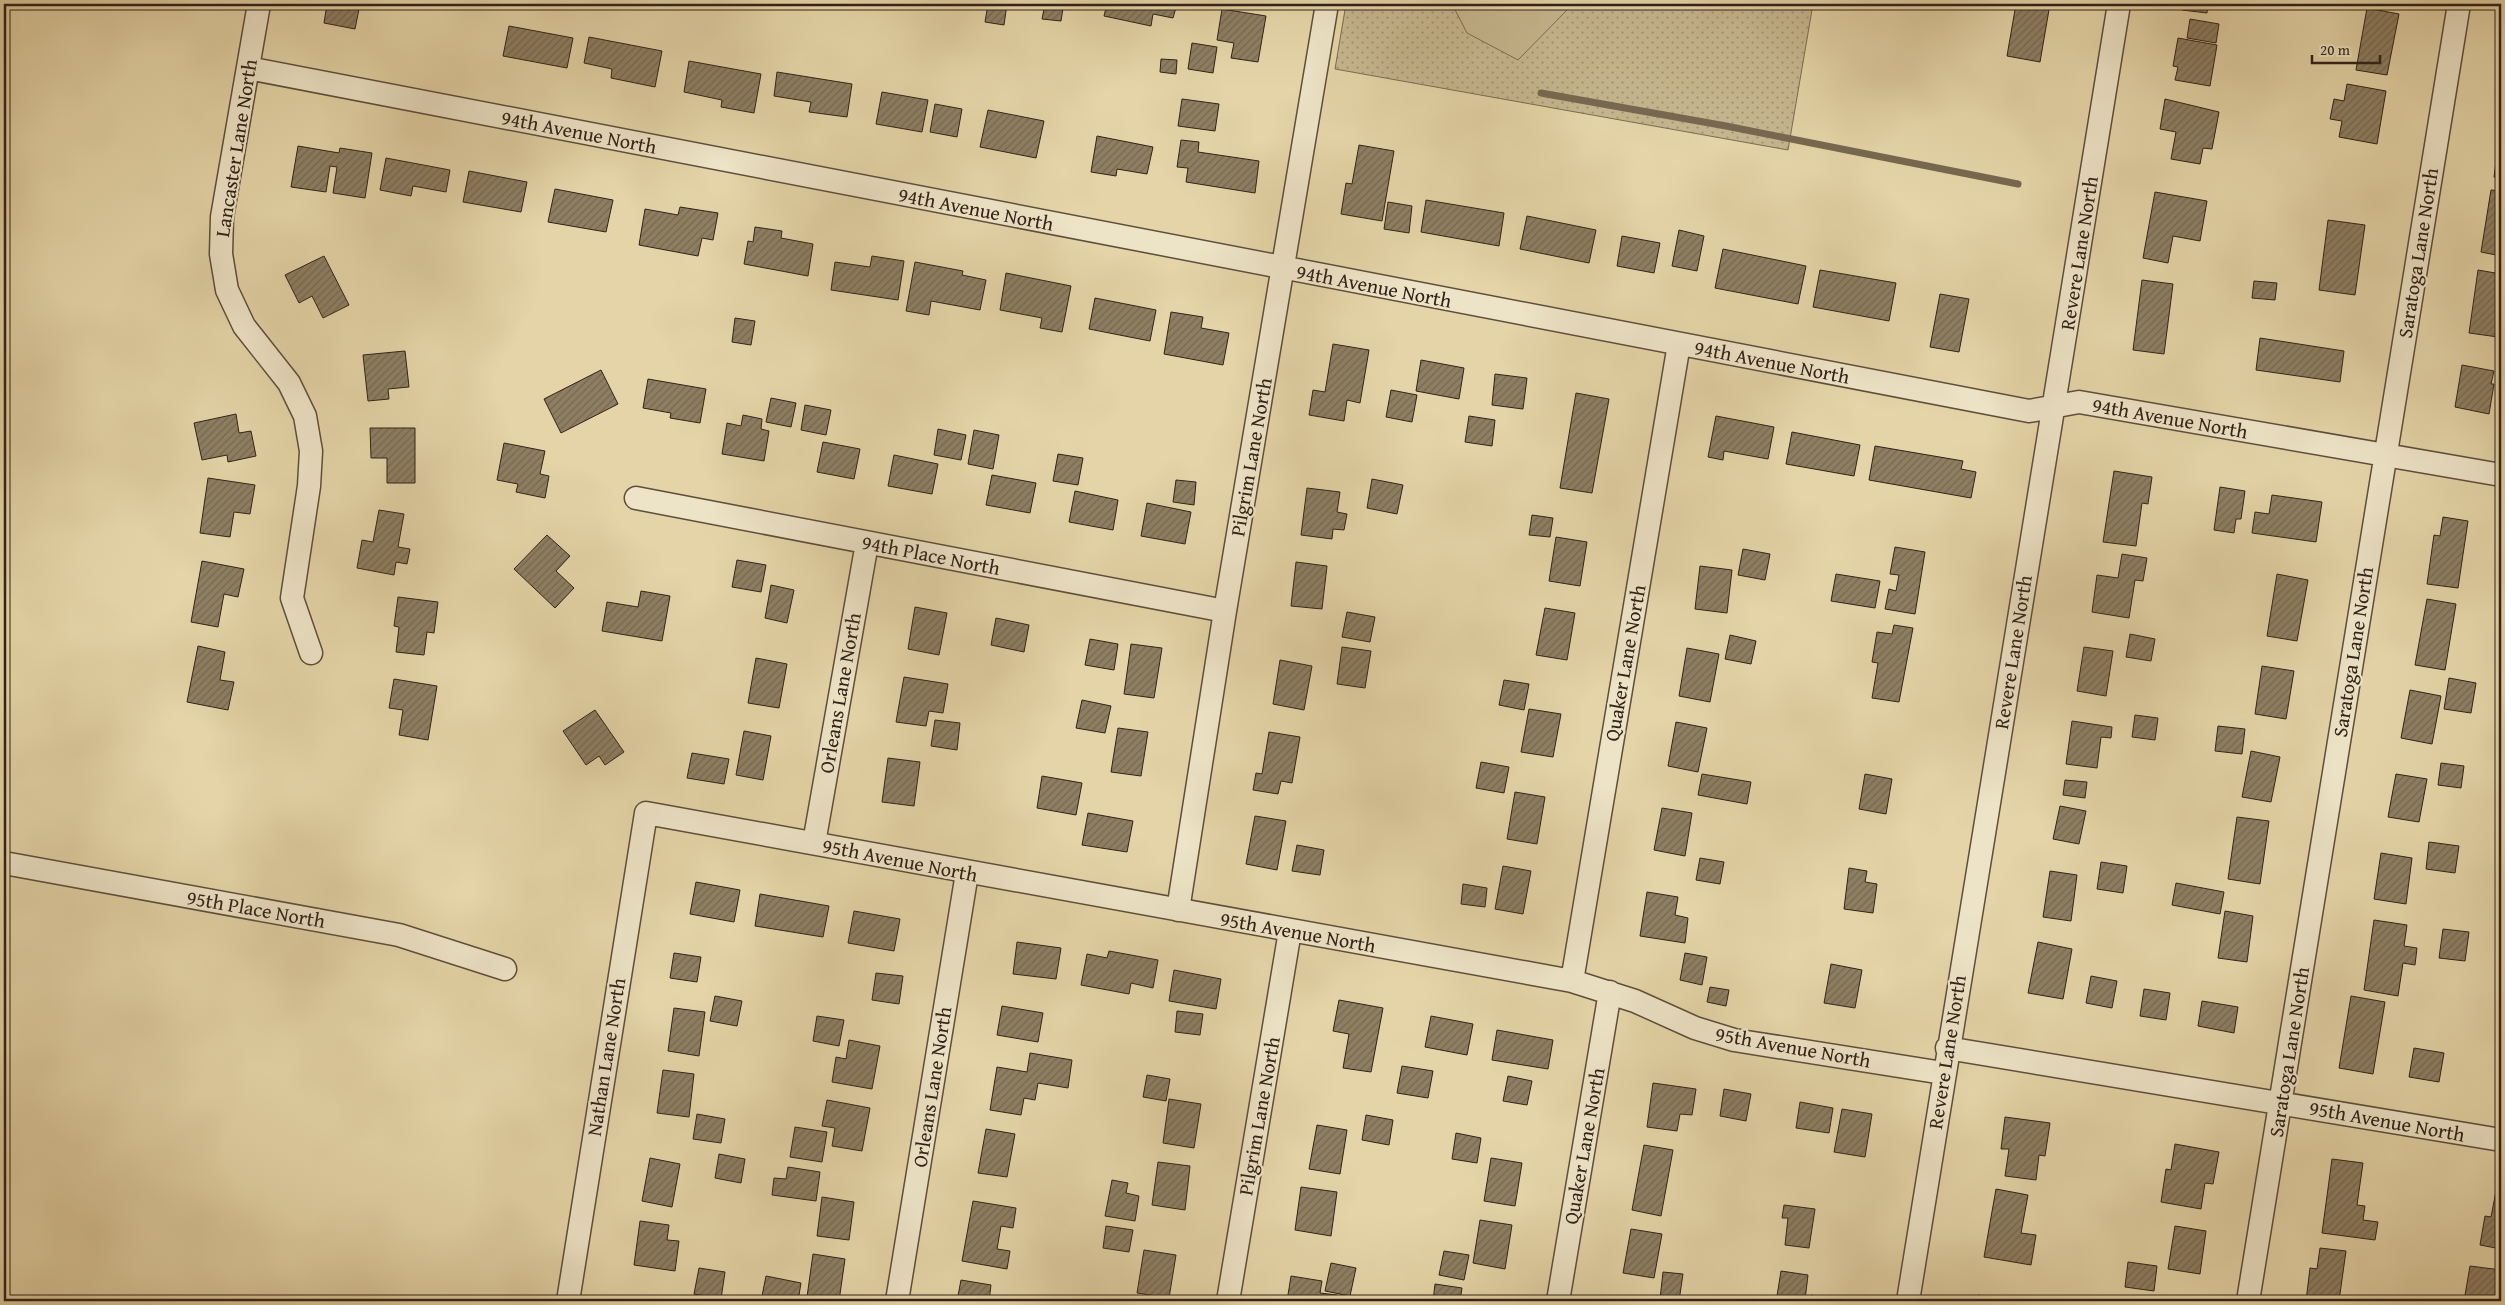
<svg xmlns="http://www.w3.org/2000/svg" width="2505" height="1305" viewBox="0 0 2505 1305" font-family="'Gentium Book Plus',serif">
<defs>
<pattern id="grass-dots" width="8" height="8" patternUnits="userSpaceOnUse" patternTransform="scale(1.25)"><rect width="8" height="8" fill="#c6b68f"/><path d="M2 2h.1M6 6h.1" fill="none" stroke="#a19474" stroke-width="1.8" stroke-linecap="round"/></pattern>
<pattern id="building-hatch" width="6" height="6" patternUnits="userSpaceOnUse" patternTransform="scale(1.25)"><rect width="6" height="6" fill="#8e7f63"/><path d="M-1 1l2-2M0 6l6-6M5 7l2-2" fill="none" stroke="#756851"/></pattern>
</defs>
<rect width="100%" height="100%" fill="#e4d4a7"/>
<filter id="stains"><feTurbulence type="fractalNoise" baseFrequency=".004" numOctaves="4"/><feColorMatrix values="0 0 0 0 .2 0 0 0 0 .09 0 0 0 0 .02 0 0 0 .5 -.17"/></filter>
<radialGradient id="worn" r=".72"><stop offset=".6" stop-color="#630" stop-opacity="0"/><stop offset="1" stop-color="#630" stop-opacity=".3"/></radialGradient>
<path fill="url(#grass-dots)" stroke="#7c6c54" d="M1346 4H1813L1788 150 1335 69Z"/>
<path fill="#c6b68f" stroke="#7c6c54" d="M1452 4H1569L1568 9 1518 60 1467 33Z"/>
<g fill="none" stroke-linecap="round" stroke-linejoin="round">
<path stroke="#786851" stroke-width="7" d="M1541 93 1726 126 2018 184"/>
</g>
<path fill="url(#building-hatch)" stroke="#312219" d="M327 4H360L355 29 324 23Z
M988 4H1007L1004 25 985 22Z
M1045 4H1073L1072 9 1063 8 1061 21 1042 19Z
M1107 4H1177L1173 18 1153 14 1151 26 1104 16Z
M2016 4H2050L2040 62 2007 56Z
M2183 4H2208L2207 13 2182 10Z
M2367 8 2399 14 2387 75 2356 70Z
M1222 9 1266 16 1258 62 1231 58 1234 43 1217 40Z
M2190 19 2219 24 2216 43 2187 38Z
M509 26 573 38 567 68 503 56Z
M589 37 662 51 655 87 611 78 612 69 584 63Z
M2178 38 2217 45 2210 86 2175 80 2178 67 2173 66Z
M1192 43 1217 47 1213 73 1188 69Z
M1161 59 1177 60 1176 74 1160 72Z
M689 61 761 74 754 113 721 107 722 100 684 92Z
M777 72 852 84 847 117 809 112 811 102 774 96Z
M2347 84 2386 91 2377 144 2339 137 2342 121 2330 119 2334 99 2344 101Z
M882 92 928 100 922 132 876 124Z
M1182 99 1219 104 1215 131 1178 126Z
M2165 99 2219 112 2212 149 2203 148 2200 164 2171 159 2176 132 2160 129Z
M935 104 962 109 957 137 930 132Z
M988 110 1044 121 1036 158 980 147Z
M2501 124V178L2494 177Z
M1097 136 1153 147 1147 174 1117 169 1116 176 1091 172Z
M1181 140 1199 142 1198 152 1259 161 1255 193 1186 182 1188 168 1177 167Z
M1359 145 1394 151 1382 221 1341 214 1346 183 1352 184Z
M298 146 339 153 340 148 372 153 365 198 333 193 337 167 330 166 326 192 291 187Z
M386 158 450 170 446 192 413 186 411 196 380 190Z
M469 171 527 182 521 212 463 202Z
M555 189 613 200 606 232 548 222Z
M2491 190 2501 191V256L2481 252Z
M2155 192 2207 201 2200 241 2173 236 2168 263 2143 258Z
M1426 200 1504 213 1499 246 1421 232Z
M1388 202 1412 206 1409 233 1384 229Z
M680 207 718 213 713 240 702 238 698 256 639 245 645 209 678 215Z
M1527 216 1596 230 1589 263 1520 249Z
M2328 220 2365 225 2355 295 2319 290Z
M755 227 782 231 781 238 813 244 808 276 744 264 748 241 753 242Z
M1679 230 1704 236 1697 271 1672 266Z
M1622 236 1660 243 1654 273 1617 266Z
M1723 249 1806 266 1798 304 1715 288Z
M324 256 349 305 323 318 312 296 299 303 285 275Z
M872 256 904 261 898 300 831 290 835 262 870 267Z
M915 262 963 271 962 275 986 280 980 310 931 301 929 315 906 311Z
M1820 270 1896 283 1889 321 1813 307Z
M2478 270 2501 274V313L2498 337 2469 333Z
M1006 273 1071 286 1062 332 1040 328 1042 318 1000 310Z
M2142 280 2173 284 2164 354 2133 350Z
M2254 281 2277 283 2275 300 2252 298Z
M1940 294 1969 299 1959 352 1930 347Z
M1095 298 1156 310 1150 341 1089 329Z
M1171 312 1203 317 1201 328 1229 333 1223 365 1164 354Z
M735 318 755 321 751 345 732 342Z
M2260 338 2344 351 2340 382 2256 370Z
M1333 344 1369 350 1360 403 1347 400 1344 421 1309 415 1313 390 1325 392Z
M405 351 409 387 388 389 389 399 368 401 363 355Z
M1421 360 1464 368 1459 399 1416 391Z
M2462 365 2494 371 2491 384H2494L2489 414 2455 407Z
M601 370 618 404 561 433 544 399Z
M1495 374 1527 378 1523 409 1492 405Z
M648 379 706 389 700 423 670 418 671 413 643 408Z
M1391 390 1417 395 1412 422 1386 417Z
M1576 393 1609 399 1592 493 1560 488Z
M771 398 796 403 791 427 766 422Z
M805 405 831 410 826 435 801 430Z
M236 414 239 433 251 431 256 456 228 462 227 455 202 460 194 423Z
M743 415 762 419 761 429 769 431 764 461 722 454 727 423 741 426Z
M1469 416 1495 420 1492 446 1465 442Z
M1716 416 1774 427 1768 459 1724 451 1723 460 1708 457Z
M370 428H415V483H387V458H371Z
M938 429 966 435 961 460 934 455Z
M974 430 999 435 993 469 968 464Z
M1792 432 1860 445 1854 476 1786 464Z
M823 442 860 449 854 479 817 472Z
M504 443 545 451 540 474 549 476 545 498 516 492 518 484 497 480Z
M1875 446 1963 461 1961 469 1976 472 1971 498 1869 480Z
M1058 454 1083 458 1078 485 1053 481Z
M894 455 938 464 932 494 888 486Z
M2114 471 2152 477 2148 504 2142 503 2136 546 2103 542Z
M992 475 1036 483 1030 513 986 505Z
M208 478 255 485 250 514 234 512 230 537 200 533Z
M1372 479 1403 485 1397 514 1367 508Z
M1176 480 1196 482 1194 505 1173 502Z
M2220 487 2245 491 2241 519H2236L2234 533 2214 530Z
M1307 488 1340 492 1337 512 1347 514 1344 530 1333 529 1332 539 1301 535Z
M1075 491 1118 500 1113 530 1069 522Z
M2272 495 2322 502 2316 542 2252 533 2255 512 2269 514Z
M1147 503 1191 512 1185 544 1141 536Z
M379 510 404 514 398 547 410 549 407 564 396 562 394 575 357 568 362 540 373 542Z
M1532 515 1553 518 1550 537 1529 535Z
M2443 517 2468 521 2458 588 2427 584 2434 535 2440 536Z
M547 535 570 556 556 571 574 588 555 608 514 569Z
M1556 537 1587 542 1580 586 1549 581Z
M1895 547 1925 552 1915 614 1885 609 1889 589 1896 591 1899 575 1890 574Z
M1743 549 1770 554 1765 580 1738 575Z
M2122 554 2147 558 2143 581 2135 580 2129 618 2092 612 2097 575 2118 578Z
M737 560 766 565 761 592 732 587Z
M202 561 244 569 238 597 224 594 218 627 191 622Z
M1296 562 1327 566 1322 609 1291 606Z
M1700 566 1732 570 1727 613 1695 609Z
M1836 574 1880 581 1875 608 1831 601Z
M2277 574 2308 580 2297 641 2267 636Z
M771 585 794 590 787 623 765 618Z
M641 591 670 596 662 641 602 631 607 602 638 607Z
M398 597 438 602 434 633 427 632 424 655 396 652 399 627 394 626Z
M2427 599 2456 604 2445 670 2415 665Z
M915 607 947 613 939 655 908 649Z
M1545 608 1575 613 1567 660 1536 655Z
M1347 612 1375 617 1370 642 1342 637Z
M996 618 1029 625 1024 652 991 645Z
M1894 625 1913 628 1899 702 1872 698 1878 663 1872 662 1877 632 1892 634Z
M2130 634 2155 639 2151 661 2126 657Z
M1730 635 1756 641 1751 664 1725 659Z
M1090 639 1118 644 1114 670 1085 665Z
M1131 644 1162 648 1154 698 1124 694Z
M198 646 225 652 220 680 234 682 228 710 187 702Z
M1342 647 1371 651 1365 688 1337 684Z
M2084 647 2113 651 2106 696 2077 691Z
M1687 648 1719 654 1710 702 1679 696Z
M756 658 787 664 779 708 748 703Z
M1280 660 1312 666 1304 710 1273 704Z
M2262 666 2294 671 2286 719 2255 714Z
M904 677 948 684 943 713 929 711 926 726 896 722Z
M2449 678 2476 683 2471 713 2444 709Z
M394 679 437 686 428 740 399 735 403 710 389 708Z
M1504 680 1529 684 1524 710 1499 705Z
M2410 690 2441 696 2432 744 2401 738Z
M1082 700 1111 706 1105 733 1076 728Z
M1529 709 1561 714 1553 757 1521 752Z
M595 710 624 752 605 765 599 756 586 765 563 731Z
M2135 715 2158 718 2155 740 2132 737Z
M935 720 960 723 957 750 931 746Z
M2072 721 2112 727 2111 738 2101 737 2097 768 2066 764Z
M1676 722 1707 728 1698 772 1668 766Z
M2218 726 2245 729 2242 754 2215 751Z
M1118 728 1148 732 1141 776 1111 772Z
M744 731 771 736 763 780 736 775Z
M1269 732 1300 737 1292 783 1281 781 1278 794 1253 790 1256 773 1262 774Z
M2251 751 2280 757 2271 802 2242 797Z
M692 753 729 759 724 784 687 778Z
M888 758 920 762 914 806 882 802Z
M1481 762 1509 767 1504 793 1476 788Z
M2441 763 2464 766 2461 788 2438 785Z
M1702 774 1751 782 1747 804 1698 795Z
M1865 774 1892 779 1886 814 1859 809Z
M2396 774 2427 779 2419 822 2388 817Z
M1042 776 1082 783 1076 815 1037 808Z
M2065 780 2087 782 2085 798 2063 795Z
M1515 792 1545 797 1537 844 1507 839Z
M2060 806 2086 811 2079 844 2053 839Z
M1662 808 1692 813 1685 856 1654 850Z
M1088 813 1133 821 1127 852 1082 845Z
M1255 816 1286 821 1277 870 1246 864Z
M2237 817 2269 821 2260 884 2228 879Z
M2429 842 2459 846 2455 873 2426 869Z
M1297 845 1324 850 1320 875 1292 871Z
M2381 853 2412 858 2406 904 2374 899Z
M1700 858 1724 862 1720 884 1696 880Z
M2101 862 2127 866 2123 893 2097 889Z
M1503 866 1531 871 1523 914 1495 909Z
M1849 868 1867 871 1865 882 1877 884 1873 913 1844 909Z
M2050 871 2077 875 2071 921 2043 917Z
M696 882 740 890 734 922 690 914Z
M2176 883 2224 892 2220 914 2172 905Z
M1463 884 1487 888 1485 907 1461 904Z
M1647 892 1678 897 1675 915 1688 918 1685 943 1640 936Z
M760 894 829 906 823 937 755 926Z
M854 911 900 919 894 951 848 943Z
M2225 911 2253 916 2247 962 2218 958Z
M2374 920 2407 925 2404 946 2417 948 2415 965 2403 963 2398 996 2364 990Z
M2443 929 2469 932 2465 961 2439 958Z
M1017 942 1061 948 1056 979 1013 974Z
M2038 942 2072 949 2063 999 2028 993Z
M1109 951 1158 960 1153 988 1131 983 1129 994 1081 985 1087 954 1107 958Z
M674 953 701 957 697 982 670 978Z
M1685 953 1707 957 1702 985 1680 980Z
M1831 964 1862 970 1855 1008 1824 1003Z
M1174 970 1221 979 1216 1009 1169 1001Z
M876 973 903 976 899 1004 872 1000Z
M2091 976 2117 981 2112 1008 2086 1003Z
M1710 987 1729 990 1726 1006 1707 1002Z
M2144 989 2170 993 2166 1020 2140 1016Z
M715 996 742 1001 737 1026 710 1021Z
M2351 996 2385 1002 2373 1074 2339 1068Z
M1339 1000 1383 1008 1371 1072 1343 1068 1349 1034 1333 1031Z
M2202 1001 2238 1007 2234 1033 2198 1026Z
M1002 1006 1043 1013 1038 1042 997 1035Z
M674 1008 705 1012 699 1056 668 1051Z
M1177 1011 1203 1014 1200 1035 1175 1032Z
M817 1016 844 1020 839 1046 813 1041Z
M1431 1016 1473 1024 1467 1055 1425 1047Z
M1497 1030 1553 1040 1548 1069 1492 1060Z
M849 1040 880 1046 872 1089 832 1082 836 1057 846 1059Z
M2414 1048 2444 1053 2439 1082 2409 1077Z
M1030 1053 1072 1060 1068 1088 1038 1083 1035 1100 1024 1098 1021 1115 990 1110 997 1067 1027 1072Z
M1402 1066 1433 1071 1428 1098 1397 1093Z
M663 1070 694 1074 689 1117 657 1113Z
M1147 1075 1170 1079 1166 1101 1143 1097Z
M1508 1076 1532 1081 1527 1105 1503 1101Z
M1653 1083 1696 1089 1692 1115 1680 1114 1677 1131 1647 1127Z
M1724 1089 1751 1094 1746 1121 1720 1116Z
M1169 1099 1201 1104 1194 1148 1163 1143Z
M827 1100 870 1108 862 1151 832 1146 835 1128 822 1126Z
M1800 1102 1833 1108 1829 1133 1796 1128Z
M1842 1109 1872 1114 1865 1157 1834 1152Z
M697 1114 725 1119 721 1143 693 1139Z
M1366 1115 1393 1120 1389 1145 1362 1140Z
M2005 1117 2050 1123 2045 1156 2039 1155 2036 1180 2005 1176 2009 1149H2001Z
M1317 1125 1347 1130 1340 1174 1309 1169Z
M795 1127 827 1132 822 1162 790 1157Z
M986 1129 1015 1134 1007 1177 978 1173Z
M1456 1133 1481 1138 1477 1163 1452 1159Z
M2175 1144 2219 1152 2213 1184 2205 1183 2201 1209 2161 1202 2166 1169 2171 1170Z
M1644 1145 1673 1150 1661 1216 1632 1210Z
M719 1154 745 1159 741 1183 715 1178Z
M650 1158 680 1164 672 1207 642 1201Z
M1491 1158 1522 1163 1515 1206 1484 1201Z
M2332 1159 2363 1163 2357 1205 2365 1206 2363 1220 2378 1222 2375 1240 2322 1233Z
M1158 1162 1190 1166 1185 1210 1152 1205Z
M788 1167 820 1172 816 1201 772 1195 774 1178 786 1179Z
M1112 1180 1128 1183 1126 1193 1139 1196 1135 1221 1105 1216Z
M1301 1187 1337 1192 1331 1236 1295 1230Z
M1996 1189 2028 1195 2021 1233 2036 1235 2031 1265 1984 1257Z
M2496 1191 2501 1192V1249L2480 1245 2485 1216 2491 1217Z
M822 1197 854 1202 849 1240 817 1236Z
M973 1201 1016 1208 1013 1228 1001 1226 997 1249 1010 1251 1007 1269 962 1261Z
M1784 1205 1815 1209 1809 1248 1785 1245 1788 1218H1782Z
M1480 1220 1512 1225 1505 1269 1473 1263Z
M640 1221 669 1225 667 1240 679 1241 675 1271 634 1265Z
M1106 1226 1133 1230 1129 1252 1103 1248Z
M2175 1226 2206 1231 2200 1274 2168 1269Z
M1631 1229 1662 1234 1654 1278 1623 1273Z
M2320 1248 2346 1251 2339 1301H2306L2310 1268 2317 1269Z
M1144 1250 1176 1255 1169 1298 1137 1293Z
M1444 1251 1469 1255 1464 1280 1439 1275Z
M813 1254 845 1259 839 1301 807 1297Z
M2128 1262 2157 1266 2154 1291 2125 1287Z
M1331 1263 1356 1268 1350 1296 1325 1291Z
M2470 1266 2501 1270V1299L2498 1298 2497 1301H2464Z
M699 1268 725 1272 721 1299 694 1294Z
M1781 1271 1808 1275 1805 1300 1777 1296Z
M1663 1272 1683 1274 1679 1301 1660 1299Z
M766 1276 801 1283 798 1301H761Z
M1291 1276 1322 1281 1320 1293 1337 1295 1336 1301H1287Z
M961 1280 991 1285 989 1301H957Z
M1435 1284 1462 1288 1460 1301H1433Z
M1811 1295 1842 1301H1810Z
M1978 1295 2017 1301H1976Z"/>
<g fill="none" stroke-linecap="round" stroke-linejoin="round">
<g stroke="#5e4e3c" stroke-width="25">
<path id="minor" d="M259 4 222 217 221 254 227 290 244 326 289 383 305 416 311 451 309 486 292 598 311 653
M248 68 2029 411 2079 402 2501 475
M636 498 1225 611
M814 843 867 543
M4 863 399 935 505 969
M1178 910 1225 611 1327 4
M1572 981 1679 344
M1947 1048 2501 1140
M568 1301 646 813 1572 981 1635 1001 1695 1028 1734 1040 1943 1073
M897 1301 967 873
M1228 1301 1290 931
M1558 1301 1610 992
M1908 1301 2119 4
M2248 1301 2459 4"/>
</g>
<use href="#minor" stroke="#ede3c6" stroke-width="22"/>
</g>
<g text-anchor="middle" stroke-width="4.5" stroke-linejoin="round" paint-order="stroke">
<g font-size="20" fill="#312219" stroke="#ede3c6">
<text transform="translate(579 132) rotate(11)" y="7">94th Avenue North</text>
<text transform="translate(236 148) rotate(-81)" y="7">Lancaster Lane North</text>
<text transform="translate(976 209) rotate(11)" y="7">94th Avenue North</text>
<text transform="translate(2079 253) rotate(-81)" y="7">Revere Lane North</text>
<text transform="translate(2418 253) rotate(-81)" y="7">Saratoga Lane North</text>
<text transform="translate(1374 286) rotate(11)" y="7">94th Avenue North</text>
<text transform="translate(1772 362) rotate(11)" y="7">94th Avenue North</text>
<text transform="translate(2170 418) rotate(10)" y="7">94th Avenue North</text>
<text transform="translate(1251 457) rotate(-80)" y="7">Pilgrim Lane North</text>
<text transform="translate(931 555) rotate(11)" y="7">94th Place North</text>
<text transform="translate(2013 652) rotate(-81)" y="7">Revere Lane North</text>
<text transform="translate(2353 652) rotate(-81)" y="7">Saratoga Lane North</text>
<text transform="translate(1625 663) rotate(-80)" y="7">Quaker Lane North</text>
<text transform="translate(840 693) rotate(-80)" y="7">Orleans Lane North</text>
<text transform="translate(900 860) rotate(11)" y="7">95th Avenue North</text>
<text transform="translate(256 909) rotate(10)" y="7">95th Place North</text>
<text transform="translate(1298 932) rotate(10)" y="7">95th Avenue North</text>
<text transform="translate(1793 1047) rotate(10)" y="7">95th Avenue North</text>
<text transform="translate(1947 1052) rotate(-81)" y="7">Revere Lane North</text>
<text transform="translate(2289 1052) rotate(-81)" y="7">Saratoga Lane North</text>
<text transform="translate(606 1057) rotate(-81)" y="7">Nathan Lane North</text>
<text transform="translate(932 1087) rotate(-81)" y="7">Orleans Lane North</text>
<text transform="translate(1259 1116) rotate(-80)" y="7">Pilgrim Lane North</text>
<text transform="translate(2387 1121) rotate(10)" y="7">95th Avenue North</text>
<text transform="translate(1584 1146) rotate(-80)" y="7">Quaker Lane North</text>
</g>
</g>
<rect width="2505" height="1305" fill="none" stroke="#e4d4a7" stroke-width="20"/>
<rect x="5" y="5" width="2495" height="1295" fill="none" stroke="#312219" stroke-width="2.5"/>
<rect x="10" y="10" width="2485" height="1285" fill="none" stroke="#312219"/>
<path d="M2312 55v8h68v-8" fill="none" stroke="#312219" stroke-width="2.5"/>
<text x="2320" y="55" font-size="15" fill="#312219" stroke="#ede3c6" stroke-width="4" paint-order="stroke">20 m</text>
<rect width="100%" height="100%" filter="url(#stains)"/>
<rect width="100%" height="100%" fill="url(#worn)"/>
</svg>
